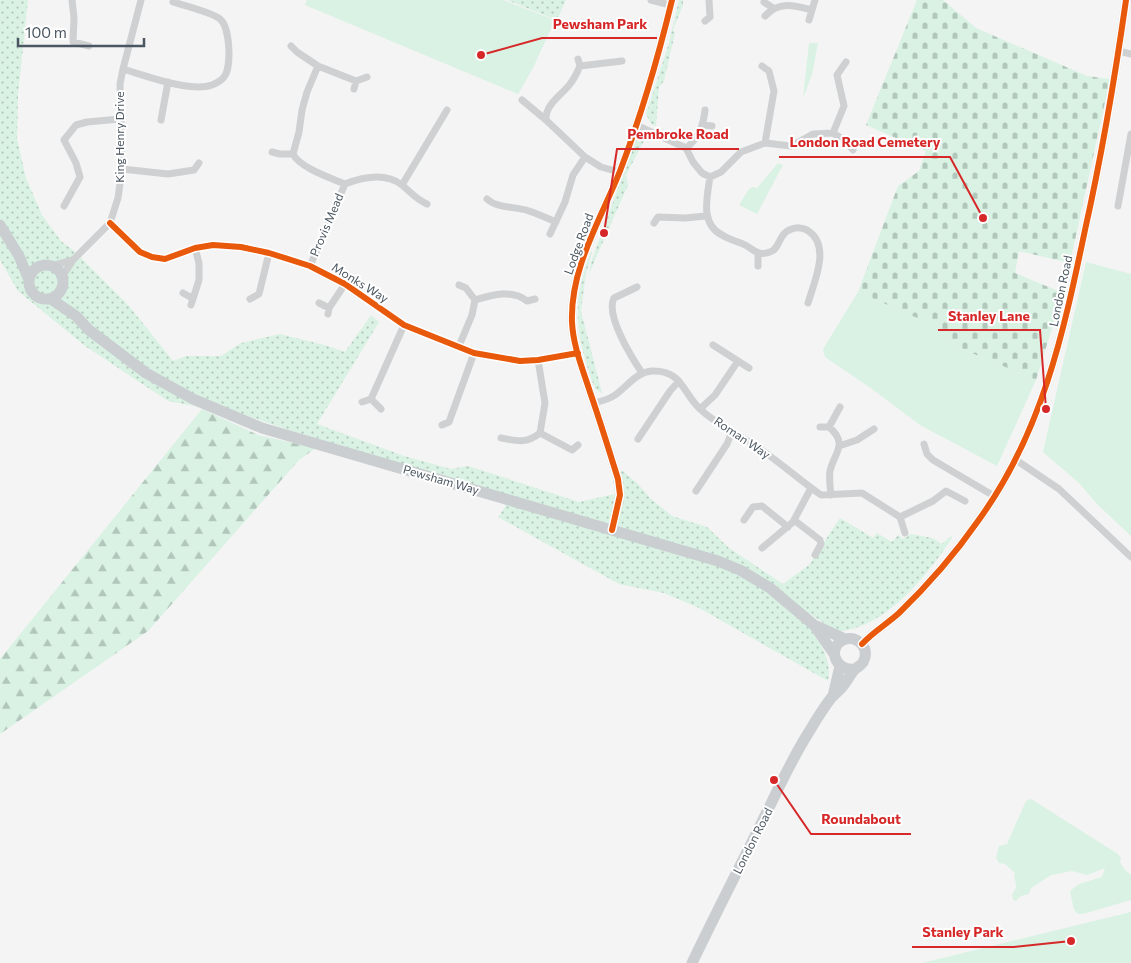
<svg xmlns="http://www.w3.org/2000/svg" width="1131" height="963" viewBox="0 0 1131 963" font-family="Commissioner,sans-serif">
<defs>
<pattern id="grass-dots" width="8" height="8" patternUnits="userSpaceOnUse" patternTransform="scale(1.25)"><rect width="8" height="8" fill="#d9f2e3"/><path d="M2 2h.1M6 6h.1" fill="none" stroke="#b2c7bb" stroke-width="1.8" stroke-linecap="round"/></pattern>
<pattern id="forest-firs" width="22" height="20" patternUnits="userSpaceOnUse" patternTransform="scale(1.25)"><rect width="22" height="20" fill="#d9f2e3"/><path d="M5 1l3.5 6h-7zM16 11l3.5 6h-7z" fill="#b2c7bb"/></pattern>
<pattern id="cemetery-stones" width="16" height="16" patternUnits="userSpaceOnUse" patternTransform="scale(1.25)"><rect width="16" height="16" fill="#d9f2e3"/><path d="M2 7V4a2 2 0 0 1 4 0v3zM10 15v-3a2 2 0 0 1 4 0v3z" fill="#b2c7bb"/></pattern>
</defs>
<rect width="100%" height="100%" fill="#f4f4f4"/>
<path fill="url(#grass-dots)" d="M0 0H28L18 95 17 139 26 178 42 215 61 241 74 251 129 306 173 361 186 356H221L241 343 280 334 328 346 345 352 371 315 379 322 317 424 404 456 451 469 468 466 579 502 615 494 612 473 623 471 639 485 651 499 672 516 707 527 729 548 783 584 809 565 840 518 873 538 877 533 892 542 898 535 903 539 911 534 932 538 942 544 951 536 952 538C926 577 887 627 837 632L810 614 805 622C818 638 833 660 828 681L699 608 664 593 619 584 498 517 505 507 506 495 292 431 218 406 200 407 168 401 85 346 18 291 0 260Z
M507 0H566L557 20Z
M679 0H683V5L673 30 675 33 664 81 659 87 656 126 651 124 646 114 668 46Z
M643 133 647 135 626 175 628 185 588 276 592 259 637 137Z
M591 252 592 253 586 274 581 311 602 393 595 389C576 336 570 306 591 252Z"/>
<path fill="url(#forest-firs)" d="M202 409 258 435 316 448 299 460 148 631 0 734V659Z"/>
<path fill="url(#cemetery-stones)" d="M917 0H943L976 28 1087 76 1110 79 1070 263 1019 251 1015 273 1063 293 1036 380 945 342 948 332 858 292 898 186 919 171 926 151 866 125Z"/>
<path fill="#d9f2e3" d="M307 0H503L555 20 533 68 518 94 305 5Z
M809 43H818L812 75 803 98Z
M778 163 783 165 757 214 739 205 749 189 753 187 757 188Z
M1086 262 1131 274V536L1097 504 1079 483 1043 452Z
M858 292 949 332 945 342 1036 380 997 466 920 425 872 389 825 357 823 349Z
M1031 799 1118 854 1121 859 1120 862 1125 870 1131 875V900L1083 914H1078L1074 910 1070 891 1079 884 1102 877 1105 868 1087 875 1072 871 1051 875 1031 888 1029 894 1021 896 1016 901 1013 900 1012 894C1018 887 1016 885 1014 876L1015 873 1005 864 999 863 996 858 999 846 1007 844 1026 801Z
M1131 912V963H922Z"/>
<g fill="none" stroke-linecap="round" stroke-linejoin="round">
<path stroke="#ced0d2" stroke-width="7" d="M72 0 74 18 73 42 89 46
M651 0 670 5
M764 2 773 8
M765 16C779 1 793 5 812 10
M809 20 815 0
M705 21 710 17 709 0
M291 46 297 52 318 66
M1119 51 1131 54
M580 66 622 61
M762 66 769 71 774 91 765 143
M123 69C144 75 191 93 212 85 215 84 222 80 224 77 232 67 230 27 220 19 214 13 183 5 173 2
M354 89 356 81
M522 100 546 120 585 157 601 167 619 172
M161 120 168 82
M546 120C545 104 562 95 570 84 575 78 577 72 580 66L578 59
M636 125 686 148 693 162 702 173 710 177C707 197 700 224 722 235 728 239 736 241 743 244 753 248 756 257 770 252 780 249 778 235 789 230 795 227 801 227 807 230 832 245 814 282 808 303
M703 125 712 126
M833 133 844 106 837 75 846 62
M686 148C699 138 703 127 705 110
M272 152 280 154H293C300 168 331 178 345 184
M293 154 299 132 302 110 307 92 318 66 356 81 367 77
M122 169 168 174 194 170 199 163
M710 177 721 172 741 152 765 143 791 146 813 134 833 133 844 140 853 150
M402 185 447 110
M487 199C498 209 515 206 529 211 538 214 547 218 556 222
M64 206 80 177 76 163 64 140 76 125 87 122 120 119
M1118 206 1131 134
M110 223 140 252 152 257 165 259 195 248 213 245 241 247 269 253 310 266 345 284 404 325 474 353 520 361 538 360 578 353
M654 223 658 217 685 218 706 216
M550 234 565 202 573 175 585 157
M51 266 73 260
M310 266 345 184C363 177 385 172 402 185 412 193 414 198 427 204
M758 266V253
M62 277 73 260 110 223 118 198 122 169 120 84 123 69 141 0
M459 285 466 288 475 300
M637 287 614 298C605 315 632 358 642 373
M183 293 192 298
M250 299 259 294 269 253
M319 303 329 308
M191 305 199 280V263L195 248
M328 314 329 308 345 284
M459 346 472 315 475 300C492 295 512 289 527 301L535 299
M738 361 749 368
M362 402 371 399
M594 403C601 401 608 400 615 395 627 387 636 372 652 371 682 370 682 392 700 409 718 426 743 436 763 451 783 465 801 481 821 495L862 493 900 517 905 533
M381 409 371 399 404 325
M700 409 715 395 738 361 713 345
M442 425 449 422 474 353
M820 427H829L840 407
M829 427C849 444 834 453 830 471 829 478 830 487 831 495
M540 433 572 450 578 445
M501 438C518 441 526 444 540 433L545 403 538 360
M638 439 670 391 679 381
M924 444 927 454 933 460 994 496
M839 446 857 440 874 429
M1016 460 1059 489 1131 557
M696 491 727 444 732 432
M900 517 933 501 946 491 965 501
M744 520 753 507 762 506 788 527
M794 520 820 540 821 544 815 555
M762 548 793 522 811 488"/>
<path stroke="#ced0d2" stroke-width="9" d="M612 530 620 495 618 479C609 450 600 421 590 392 583 370 573 346 572 322 570 268 601 219 620 171 641 116 658 58 672 0
M862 644C874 631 887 624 899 613 928 585 955 554 978 521 1042 433 1063 335 1085 230 1102 154 1115 77 1126 0"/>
<path stroke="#caced1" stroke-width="11" d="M0 225 19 256 29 280
M29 282a17 17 0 1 1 34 0a17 17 0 1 1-34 0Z
M51 299 76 316 89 330 146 373 193 399 262 428 718 561 740 570 770 588 814 625 834 654
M814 625 845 639
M833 696 840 666
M692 963C714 917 737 872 760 826 775 796 789 764 807 735 815 722 823 708 832 697 836 693 840 690 843 686 847 681 850 675 854 670 858 666 863 665 864 660 869 648 858 636 846 639 826 645 834 672 855 669"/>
<g stroke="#fff" stroke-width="9">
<path id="cycleway" d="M110 223 140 252 152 257 165 259 195 248 213 245 241 247 269 253 310 266 345 284 404 325 474 353 520 361 538 360 578 353
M612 530 620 495 618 479C609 450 600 421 590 392 583 370 573 346 572 322 570 268 601 219 620 171 641 116 658 58 672 0
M862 644C874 631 887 624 899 613 928 585 955 554 978 521 1042 433 1063 335 1085 230 1102 154 1115 77 1126 0"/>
</g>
<use href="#cycleway" stroke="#e8590c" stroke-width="6"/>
</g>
<g text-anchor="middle" stroke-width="4" stroke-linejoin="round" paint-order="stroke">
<g font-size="12" fill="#4a5661" stroke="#fff">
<text transform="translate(120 137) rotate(-90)" y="4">King Henry Drive</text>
<text transform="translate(327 225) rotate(-67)" y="4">Provis Mead</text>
<text transform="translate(579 244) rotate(-70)" y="4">Lodge Road</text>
<text transform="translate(360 283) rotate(32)" y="4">Monks Way</text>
<text transform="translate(1061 291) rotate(-78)" y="4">London Road</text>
<text transform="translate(742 438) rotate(34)" y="4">Roman Way</text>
<text transform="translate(441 480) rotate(16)" y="4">Pewsham Way</text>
<text transform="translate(753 841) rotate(-63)" y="4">London Road</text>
</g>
</g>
<path fill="none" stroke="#d62828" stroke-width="2" d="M481 55L542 38H657M604 233L617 149H739M983 218L950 157H779M1046 409L1040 330H938M774 780L811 834H911M1071 941L1014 947H912"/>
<g fill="#d62828" stroke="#fff" stroke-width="2">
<circle cx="481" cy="55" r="5"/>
<circle cx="604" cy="233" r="5"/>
<circle cx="983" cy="218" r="5"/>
<circle cx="1046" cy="409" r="5"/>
<circle cx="774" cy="780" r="5"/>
<circle cx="1071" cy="941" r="5"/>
</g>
<g font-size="14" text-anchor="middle" font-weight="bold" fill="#d62828" stroke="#fff" stroke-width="4" stroke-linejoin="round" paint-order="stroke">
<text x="600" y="29">Pewsham Park</text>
<text x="678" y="139">Pembroke Road</text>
<text x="865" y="147">London Road Cemetery</text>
<text x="989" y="321">Stanley Lane</text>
<text x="861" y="824">Roundabout</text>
<text x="963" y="937">Stanley Park</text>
</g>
<path d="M18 38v8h126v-8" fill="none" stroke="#4a5661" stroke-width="2.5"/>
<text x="25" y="38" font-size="15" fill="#4a5661" stroke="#ffffff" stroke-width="4" paint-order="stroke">100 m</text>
</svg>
